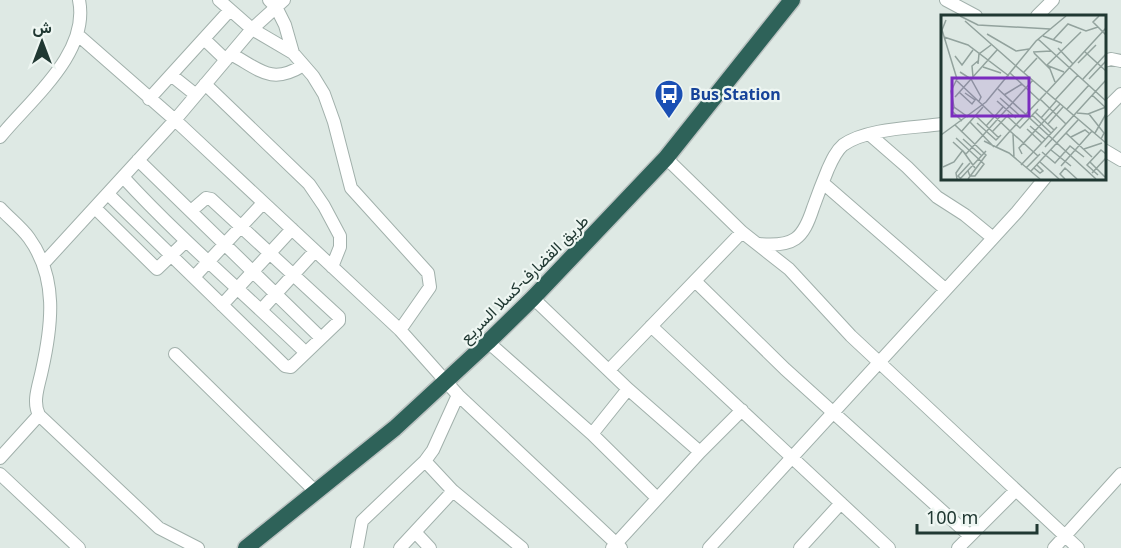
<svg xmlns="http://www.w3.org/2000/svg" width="1121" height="548" viewBox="0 0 1121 548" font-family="'Noto Sans',Vazirmatn,sans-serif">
<rect width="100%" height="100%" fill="#dee9e4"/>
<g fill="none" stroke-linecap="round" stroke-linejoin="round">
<g stroke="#a1b0ab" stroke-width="14">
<path id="minor" d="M219 0 252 29 293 53
M269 0 276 7 285 25 293 53 313 76 324 94 334 122 351 188 428 273 430 287 400 330
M946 0 976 16
M1037 16 1053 0
M78 35 175 120 400 330 458 395 621 548
M204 39 226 60
M231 54C259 69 271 85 302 66
M1104 61 1111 59 1121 61
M171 75 196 95
M205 84 309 184 324 206 340 236V247L332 267
M149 99 230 10
M1104 111 1121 94
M869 134 907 167 937 197 965 215 993 238
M0 137C30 100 90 53 79 0
M1104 150 1121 160
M666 158 742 232 789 269 851 336 1078 548
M138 160 321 338
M123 177C180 239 245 294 305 352
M823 183 945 289
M108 194 285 366 291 367 339 321V317L211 199 206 198 191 211
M0 208C9 218 21 227 29 238 58 278 52 325 42 370 39 385 32 401 39 415L159 528 198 548
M95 208 157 269 185 242
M759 244C794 247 803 239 813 208 818 194 823 181 828 169 832 160 836 151 843 145 867 128 914 128 942 124
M43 264 175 120 252 29 284 0
M194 277 263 203
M695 281 785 369 970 536
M533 298 628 389 700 452
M222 305 292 229
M261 310 315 251
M651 326 889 548
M488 342 592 434 657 498
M175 354 316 492
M609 370 742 232
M592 434 628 389
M0 458 39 415
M425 461 453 491 522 548
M0 474 79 548
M415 532 430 548
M357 548 362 521 425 461 433 450 458 395
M400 548 453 491
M612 548 700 452 742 410
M709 548 1017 212 1045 178
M800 548 841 503
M958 548 1016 490
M1054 548 1121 474"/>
</g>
<g stroke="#bcc3c2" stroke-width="19">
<path id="highway" d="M246 548 395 428 488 342 533 298 666 158 792 0"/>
</g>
<use href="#minor" stroke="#fff" stroke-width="12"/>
<use href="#highway" stroke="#2e6259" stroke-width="16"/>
</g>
<defs>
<g id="bus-pin" transform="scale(1.5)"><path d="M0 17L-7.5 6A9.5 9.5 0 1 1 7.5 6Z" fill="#1a4fb4" stroke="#eef6f2"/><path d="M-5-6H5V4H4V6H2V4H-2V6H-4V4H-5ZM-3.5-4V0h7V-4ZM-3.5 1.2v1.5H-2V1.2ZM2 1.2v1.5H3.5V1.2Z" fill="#fff"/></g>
</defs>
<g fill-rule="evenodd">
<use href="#bus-pin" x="669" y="94"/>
</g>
<g text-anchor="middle" stroke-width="4.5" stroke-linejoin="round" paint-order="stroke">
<g font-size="16" font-weight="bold" fill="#164399" stroke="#eef6f2" text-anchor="start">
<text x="690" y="100">Bus Station</text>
</g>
<g font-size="16" fill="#203832" stroke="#eef6f2">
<text transform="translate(524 279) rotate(-45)" y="6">طريق القضارف-كسلا السريع</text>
</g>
</g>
<g transform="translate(941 15)">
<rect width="165" height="165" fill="#dee9e4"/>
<path fill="none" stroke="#92a29d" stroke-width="1.5" d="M19 1 37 10 109 14M158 1 152 7 165 20M5 5 1 15 16 64 10 76 13 92 27 102M24 6 75 51M46 19 75 36 88 34M102 21 121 28M3 22 27 30 68 61M97 24 165 86M112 25 127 9 145 16 157 12M117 33 132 49M143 36 165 56M92 37 110 36M93 38 109 54 114 67M14 41 21 50 32 35M137 48 155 30M37 49 38 39 50 30M105 50 123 57M106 50 140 17M75 51 165 128M42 52 60 58M19 57 30 64 40 82 38 86M83 57 96 43M69 58 98 85M32 62 31 51 38 45M142 64 165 39M148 64 165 46M16 66 69 116 105 78M57 74 155 164M18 77 31 89 34 85 24 78M106 77 165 13M63 80 81 69M151 80 165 93M14 82 56 35M59 83 78 100M99 84 125 109M114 85 137 60M56 86 75 103M13 92 11 96 21 106M126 94 148 70M94 97 113 115M136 98 147 99 165 92M148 99 163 118 160 124M91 100 110 118M35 101 58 123M66 101 79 113 97 94M100 103 115 86M29 107 53 132M36 108 55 125 60 120M107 109 122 92M14 110 45 140 27 164M45 111 62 92M89 111 104 124M86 114 101 128M20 117 42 92M51 117 68 99M125 118 151 142M154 118 165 99M72 119 73 143M0 120 45 87 95 26 125 1M130 122 144 115 149 119M15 123 43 149 34 161H29L27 156M22 124 41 141M43 126 55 132 69 116 97 141M12 127 25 139 92 65M55 132 68 138 99 164M104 132 165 65M0 133V164M143 134 161 128M110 135 130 151M22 136 34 153M101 137 114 148 129 131 143 142M81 139 78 133 119 89M99 147 118 164M149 147 164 162M80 150 116 112M120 151 151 116M2 152 13 147 22 135M85 153 99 139M93 153 99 158 102 156 96 150M90 156 137 105M151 158 165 143M157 160 146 150 160 135 165 139M16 164 15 158 22 148M19 164 45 136M20 164 17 161 29 148M124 164 119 159 124 153 136 164"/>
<path fill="#7b2cbf" fill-opacity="0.15" stroke="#7b2cbf" stroke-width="3" d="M11 63H88V101H11Z"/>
<rect width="165" height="165" fill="none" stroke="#203832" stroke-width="3"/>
</g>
<g transform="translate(42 42)" stroke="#eef6f2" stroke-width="4.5" paint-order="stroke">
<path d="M0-4.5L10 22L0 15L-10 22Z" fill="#203832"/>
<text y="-9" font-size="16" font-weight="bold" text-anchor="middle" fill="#203832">ش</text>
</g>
<path d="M917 524v9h120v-9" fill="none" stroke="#203832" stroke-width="3"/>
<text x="926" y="524" font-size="18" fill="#203832" stroke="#eef6f2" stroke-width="4.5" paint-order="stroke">100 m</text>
</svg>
